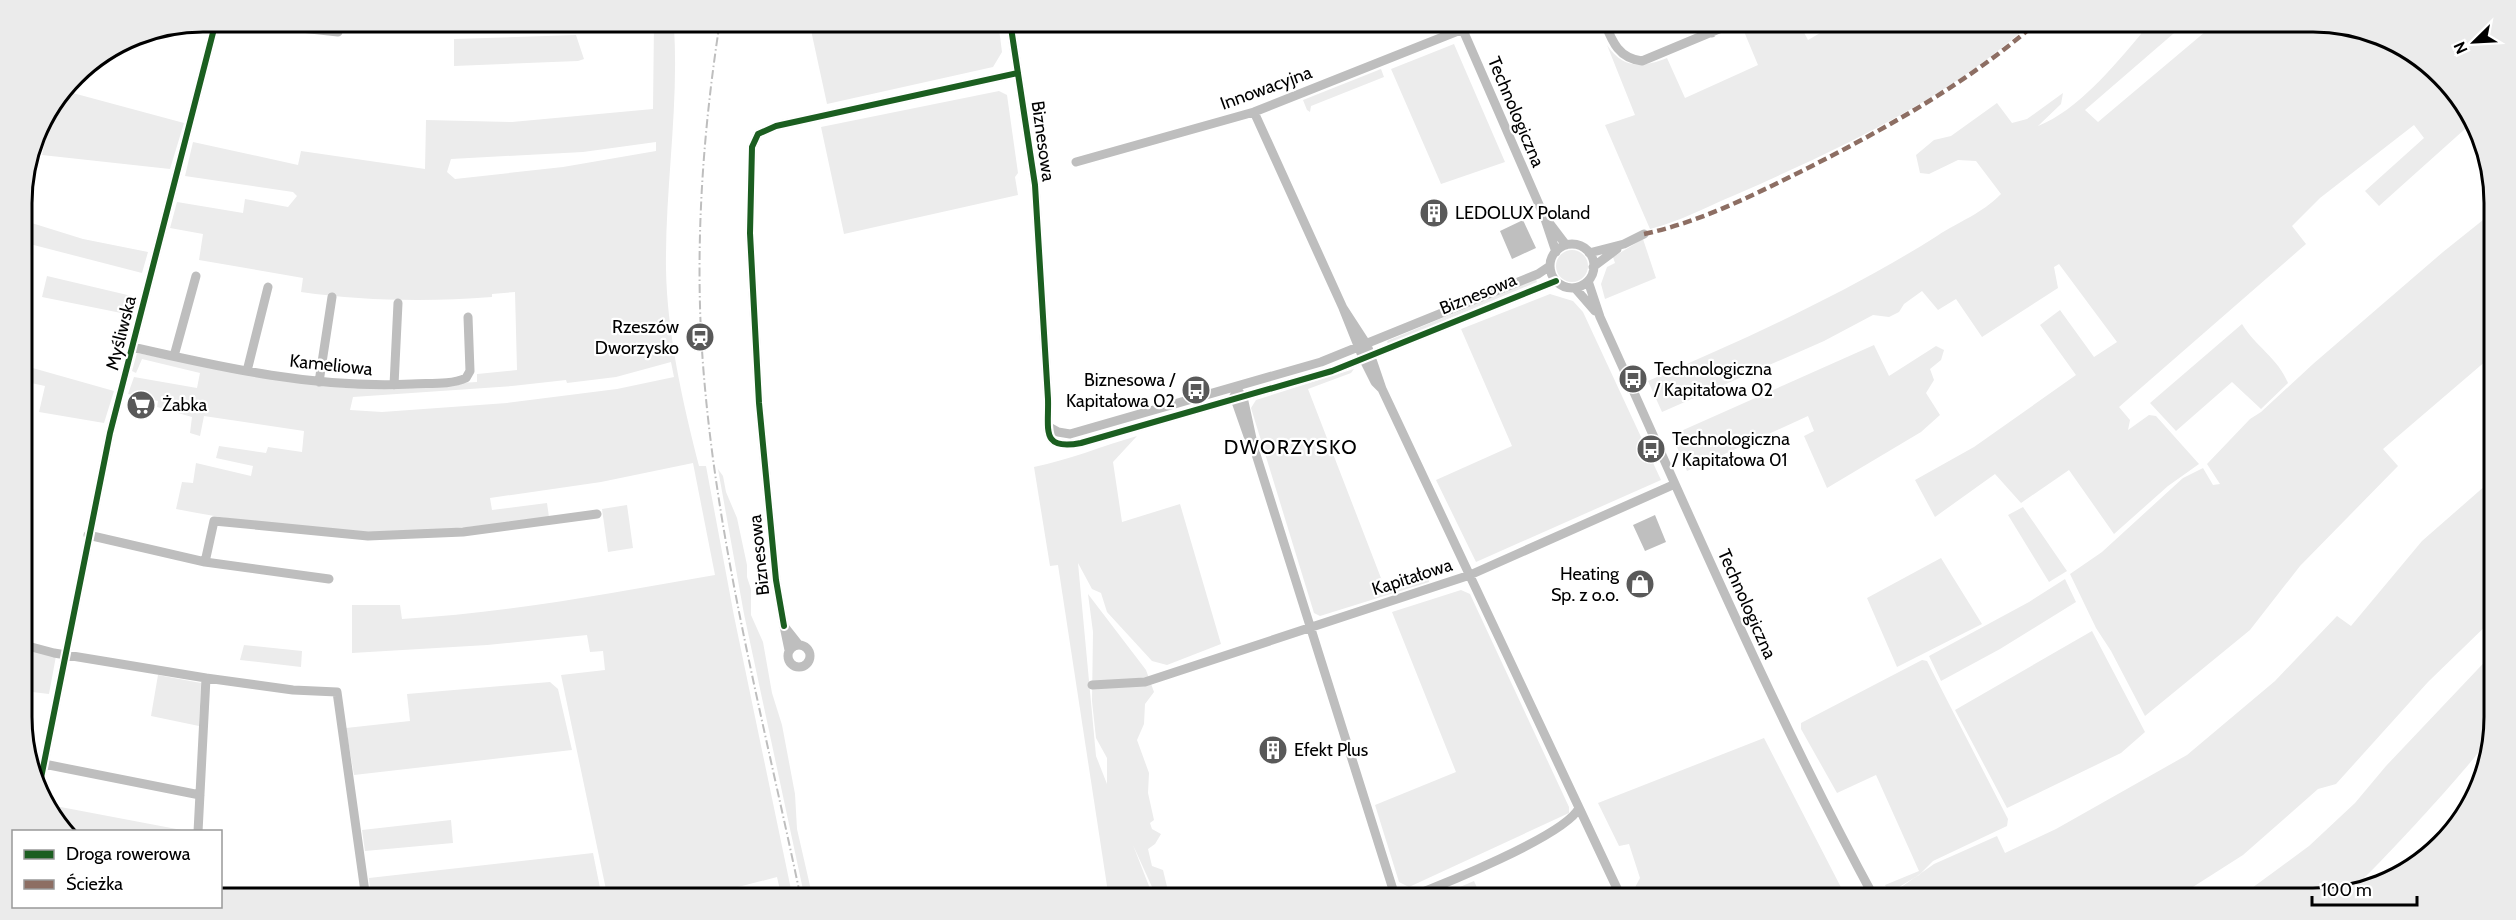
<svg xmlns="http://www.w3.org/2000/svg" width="2516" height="920" viewBox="0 0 2516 920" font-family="Cabin,sans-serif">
<rect width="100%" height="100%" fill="#fff"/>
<path fill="#ececec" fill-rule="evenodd" d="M453 21H624L519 31 453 33Z
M658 21H678L674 27C679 108 665 188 666 269 667 333 683 404 699 466H706L734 616 793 899H782L777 877 692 899H608L561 675 605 670 603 651 590 652 587 635 487 645 352 653V605H400L402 619C508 613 611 593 715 575L693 463 601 482 490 498 492 510 547 503 549 517C499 524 449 530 399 532 324 535 249 523 176 509L182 482 193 483 196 463 251 476 253 466 216 458 219 446 266 453 268 447 302 452 304 431 204 416 200 436 190 433 192 417 157 407 158 401 128 394 134 377 197 388 200 373 142 359 136 373 132 371 137 353 264 378 356 389 477 382V374L517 370 515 292 492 294V297C428 302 364 301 301 292L303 278 199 260 203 234 170 228 177 202 243 213 245 199 288 207 297 196 293 192 185 176 193 142 298 165 301 151 425 169 426 120 512 122 653 109 654 23ZM656 142V151L563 167 455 179 447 172 451 159 583 152ZM671 362 674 377 617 389 507 403 382 412 350 410 353 397 512 386 566 380 567 383 616 377Z
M809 21H998L1002 52 993 67 827 104Z
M1760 21H1798L1808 40 1841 21H2033C1949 99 1839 149 1735 195 1706 207 1681 221 1650 229L1605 125 1635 115 1607 45C1623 69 1642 68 1667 58L1685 98 1758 65 1743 29Z
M2141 21H2188L2085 110 2098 122 2218 21H2313L2371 31 2450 83 2475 120 2379 206 2365 191 2424 138 2414 125 2320 198 2292 226 2306 244 2119 407 2130 420 2128 430 2149 415 2156 416 2199 464 2168 486 2114 534 2069 470 2021 503 1995 474 1935 517 1915 480 1974 447 2076 375 2040 325 2060 310 2094 357 2117 342 2059 264 2054 267 2058 288 1982 337 1956 299 1938 310 1922 291 1904 304 1899 312 1889 317 1873 315 1824 341 1662 412 1648 381C1747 338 1845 294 1937 236 1961 220 1980 215 2001 194L1976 161 1958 160 1929 174 1920 173 1916 155 1934 140 1951 136 1997 103 2012 123 2027 119 2063 93 2061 104 2038 126C2077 111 2115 65 2141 34Z
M576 35 584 59 578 61 454 66V39Z
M1454 44 1505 162 1441 184 1391 69Z
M1381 69 1384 77 1311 106 1310 112 1307 110 1303 100Z
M71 81 69 92 184 123 170 169 42 155 49 122 42 119Z
M999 91 1007 95 1018 173 1015 177 1018 195 844 234 821 127Z
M2493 212 2494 354 2383 449 2398 466 2300 566 2250 630 2145 716 2111 651 2096 628 2070 574 2102 552 2183 478 2203 468 2213 485 2220 484 2207 464 2250 419 2261 412 2313 364 2443 252Z
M22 220 83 239 148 252 142 273 22 242Z
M1643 239 1656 278 1605 299 1601 284 1607 267 1615 263 1613 257Z
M1556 266a16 16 0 1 1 32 0a16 16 0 1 1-32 0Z
M47 276 136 297 131 315 42 297Z
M1536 279 1537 282 1388 344 1387 341Z
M1550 294 1573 301 1583 312 1661 480 1476 562 1436 480 1512 446 1461 329Z
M2242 324C2255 346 2278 358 2288 383L2261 409 2232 382 2176 431 2150 403Z
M1874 345 1889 376 1936 346 1944 350 1941 360 1930 369 1934 380 1926 393 1940 415 1921 432 1827 488 1804 436 1814 431 1808 416 1687 471 1672 435Z
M22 365 114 391 104 423 39 412 45 386 22 381Z
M1354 369 1351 373 1308 389 1386 591 1429 577V582L1320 616 1314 613 1251 408 1256 400Z
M1137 436 1113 462 1122 522 1180 504 1221 644 1167 665 1152 661 1107 612 1101 593 1092 589 1078 563 1096 756 1107 784V758L1096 738 1092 701 1093 632 1088 594 1146 670 1154 692 1145 704 1144 724 1137 740 1149 773 1148 793 1154 820 1150 823 1152 829 1161 834 1155 844 1148 849 1152 866 1163 870 1170 899 1157 898 1133 845 1154 899H1109L1058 565 1050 566 1034 467C1069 460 1102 446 1137 436Z
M718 469 723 476 726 492 737 518 747 565V577L751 589V615L763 642 772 693 782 725 795 794 797 829 813 899H805L744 614Z
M2494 478 2495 617 2428 682 2336 784 2318 789 2243 855 2174 899H1892L1890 895 1934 864 1997 836 2005 853 2056 829 2187 755 2275 681 2337 616 2351 626 2422 541Z
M627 505 633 548 608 552 602 509Z
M2023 507 2067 571 2049 582 2008 515Z
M1941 558 1982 624 1897 667 1867 598Z
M2065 579 2076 602 2000 649 1941 681 1929 656 2029 602Z
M1461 590 1470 594 1569 807V813L1409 887 1399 882 1375 805 1456 772 1392 612Z
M2092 631 2145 732 2121 753 2007 808 1955 710Z
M244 645 302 651 301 667 240 660Z
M24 648 56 656 49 694 24 691Z
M2495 651C2495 677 2500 709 2492 733 2487 749 2358 889 2346 894 2316 905 2269 899 2237 899L2309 846 2355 803 2386 766Z
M1922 660 1927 661 2008 819 2007 826 1933 861 1919 875 1889 893 1885 885 1919 871 1876 775 1837 793 1801 729V723Z
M158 675 201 683 199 726 151 716Z
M550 682 558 689 572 750 354 775 346 728 410 721 407 694Z
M1764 738 1847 899H1629L1640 878 1629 844 1619 846 1598 803Z
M50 805 187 831H64Z
M451 820 453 843 365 851 362 830Z
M593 853 601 893 596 898 371 899 369 878Z
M1474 881 1482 899H1432Z"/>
<path fill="#bfbfbf" d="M1523 220 1536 248 1512 259 1500 231Z
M1655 515 1666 542 1645 551 1633 525Z"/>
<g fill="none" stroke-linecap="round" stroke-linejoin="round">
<path stroke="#bebebe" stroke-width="9" d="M236 21 338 32
M1010 21 1035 185 1048 399C1049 429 1040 451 1081 443L1332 371 1556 281
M1459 21 1544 216 1556 252
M1604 21C1612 41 1618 58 1642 61L1738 21
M1706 21 1712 33
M2035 24 2039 21
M1254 112 1343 308 1363 358 1375 382 1382 389
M1076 162 1254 112 1463 29
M1547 220 1566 245
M1550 266a22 22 0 1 1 44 0a22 22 0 1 1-44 0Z
M1589 253 1624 244 1644 234
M1593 267 1617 249
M1588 281 1600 317C1689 513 1772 710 1875 899
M1575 288 1595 311
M1343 308 1367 345 1382 389 1622 899
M132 347C224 368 318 389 412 384 430 383 450 385 466 378L470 371 468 317
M174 356 196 276
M247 371 268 287
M319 382 332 297
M394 385 398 303
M1235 387 1243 397 1254 448 1396 899
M1234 396 1248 436
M1049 427 1058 432 1070 434 1321 362 1538 274 1550 266
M88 535 205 562
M329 579 205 562 214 521 368 536 463 532 597 514
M784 626 776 580 759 403 750 233 752 147 758 134 776 126 1018 73
M788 656a11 11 0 1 1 22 0a11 11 0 1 1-22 0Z
M24 645 54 653 206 678 198 832
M789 650 784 626 799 645
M206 678 293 690 337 692 366 899
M1092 685 1145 682 1470 575 1675 484
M44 764 200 795
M40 783 110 433 216 21
M1405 899C1439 886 1565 836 1579 808"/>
<path stroke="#bebebe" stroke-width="2" stroke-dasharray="9 3 1.5 3" stroke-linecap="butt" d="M720 21C704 124 696 228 701 333 711 524 762 712 801 899"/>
<path stroke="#8d6e63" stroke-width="4.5" stroke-dasharray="9 4.5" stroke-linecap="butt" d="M1644 234C1700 222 1749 197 1800 172 1883 130 1965 85 2035 24"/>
<g stroke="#fff" stroke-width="10">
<path id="cycleway" d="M1010 21 1035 185 1048 399C1049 429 1040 451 1081 443L1332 371 1556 281
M784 626 776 580 759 403 750 233 752 147 758 134 776 126 1018 73
M40 783 110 433 216 21"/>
</g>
<use href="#cycleway" stroke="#1b5e20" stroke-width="6"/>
</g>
<defs>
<g id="building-disc" transform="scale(1.5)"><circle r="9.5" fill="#595959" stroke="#fff"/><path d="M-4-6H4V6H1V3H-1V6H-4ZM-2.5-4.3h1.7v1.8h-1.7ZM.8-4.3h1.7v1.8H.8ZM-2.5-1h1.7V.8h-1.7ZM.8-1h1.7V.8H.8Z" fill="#fff"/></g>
<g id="station-disc" transform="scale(1.5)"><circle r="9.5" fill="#595959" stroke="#fff"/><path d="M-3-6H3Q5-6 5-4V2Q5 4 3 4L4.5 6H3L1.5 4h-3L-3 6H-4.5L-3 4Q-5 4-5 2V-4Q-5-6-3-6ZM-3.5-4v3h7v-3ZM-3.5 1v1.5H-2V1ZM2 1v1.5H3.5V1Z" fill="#fff"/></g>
<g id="bus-disc" transform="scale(1.5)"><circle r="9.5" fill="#595959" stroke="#fff"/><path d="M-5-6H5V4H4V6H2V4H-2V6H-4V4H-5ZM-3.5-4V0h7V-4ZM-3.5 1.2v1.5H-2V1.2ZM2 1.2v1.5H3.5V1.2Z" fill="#fff"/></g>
<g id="supermarket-disc" transform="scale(1.5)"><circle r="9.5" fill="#595959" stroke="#fff"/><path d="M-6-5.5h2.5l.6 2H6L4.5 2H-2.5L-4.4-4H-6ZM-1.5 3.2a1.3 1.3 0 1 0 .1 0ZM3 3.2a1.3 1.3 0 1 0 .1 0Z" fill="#fff"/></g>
<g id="shop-disc" transform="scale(1.5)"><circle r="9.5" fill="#595959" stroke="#fff"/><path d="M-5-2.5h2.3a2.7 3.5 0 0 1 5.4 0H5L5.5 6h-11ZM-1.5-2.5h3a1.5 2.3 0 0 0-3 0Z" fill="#fff"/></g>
</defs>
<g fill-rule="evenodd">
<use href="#building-disc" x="1434" y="213"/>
<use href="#station-disc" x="700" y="337"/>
<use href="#bus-disc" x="1633" y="379"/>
<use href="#bus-disc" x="1196" y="390"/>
<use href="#supermarket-disc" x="141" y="405"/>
<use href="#bus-disc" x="1651" y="449"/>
<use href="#shop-disc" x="1640" y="584"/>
<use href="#building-disc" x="1273" y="750"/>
</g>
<g text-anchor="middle" stroke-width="4.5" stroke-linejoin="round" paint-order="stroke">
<g font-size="18" fill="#000" stroke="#fff">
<text transform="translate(1266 88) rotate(-20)" y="6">Innowacyjna</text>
<text transform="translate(1516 112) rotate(67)" y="6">Technologiczna</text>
<text transform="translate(1043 141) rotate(82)" y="6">Biznesowa</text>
<text transform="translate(1478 294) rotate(-22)" y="6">Biznesowa</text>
<text transform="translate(121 333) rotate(-76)" y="6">Myśliwska</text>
<text transform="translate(331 365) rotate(6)" y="6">Kameliowa</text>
<text transform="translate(759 555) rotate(-96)" y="6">Biznesowa</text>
<text transform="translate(1412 577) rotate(-18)" y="6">Kapitałowa</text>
<text transform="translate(1747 604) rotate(66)" y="6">Technologiczna</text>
</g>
<g font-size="18" fill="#000" stroke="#fff" text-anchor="start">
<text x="1455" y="219">LEDOLUX Poland</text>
<text x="679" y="333" text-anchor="end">Rzeszów<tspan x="679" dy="21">Dworzysko</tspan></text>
<text x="1654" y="375">Technologiczna<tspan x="1654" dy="21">/ Kapitałowa 02</tspan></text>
<text x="1175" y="386" text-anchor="end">Biznesowa /<tspan x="1175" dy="21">Kapitałowa 02</tspan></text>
<text x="162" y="411">Żabka</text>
<text x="1672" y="445">Technologiczna<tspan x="1672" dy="21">/ Kapitałowa 01</tspan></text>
<text x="1619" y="580" text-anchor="end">Heating<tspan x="1619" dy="21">Sp. z o.o.</tspan></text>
<text x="1294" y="756">Efekt Plus</text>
</g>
<g font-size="20" letter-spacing="1.5" fill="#000" stroke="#fff">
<text x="1291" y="454">DWORZYSKO</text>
</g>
</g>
<path d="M0 0H2516V920H0ZM203 32H2313A171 171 0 0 1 2484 203V717A171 171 0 0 1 2313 888H203A171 171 0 0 1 32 717V203A171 171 0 0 1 203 32Z" fill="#ebebeb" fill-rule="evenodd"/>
<path fill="none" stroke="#000" stroke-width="3" d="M203 32H2313A171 171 0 0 1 2484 203V717A171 171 0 0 1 2313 888H203A171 171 0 0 1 32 717V203A171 171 0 0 1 203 32Z"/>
<rect x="12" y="830" width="210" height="78" fill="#ffffff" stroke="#999999" stroke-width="1.5"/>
<rect x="24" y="850" width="30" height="9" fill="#1b5e20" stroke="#999999" stroke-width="1.5"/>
<text x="66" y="860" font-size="18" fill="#000000">Droga rowerowa</text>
<rect x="24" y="880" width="30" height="9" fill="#8d6e63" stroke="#999999" stroke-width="1.5"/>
<text x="66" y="890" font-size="18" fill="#000000">Ścieżka</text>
<g transform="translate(2474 42) rotate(246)" stroke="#ffffff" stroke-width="4.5" paint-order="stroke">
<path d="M0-4.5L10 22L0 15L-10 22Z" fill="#000000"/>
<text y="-9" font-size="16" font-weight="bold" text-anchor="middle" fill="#000000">N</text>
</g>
<path d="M2312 896v9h105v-9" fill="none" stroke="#000000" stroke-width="3"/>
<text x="2321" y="896" font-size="18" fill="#000000" stroke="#ffffff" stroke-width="4.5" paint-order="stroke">100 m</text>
</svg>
